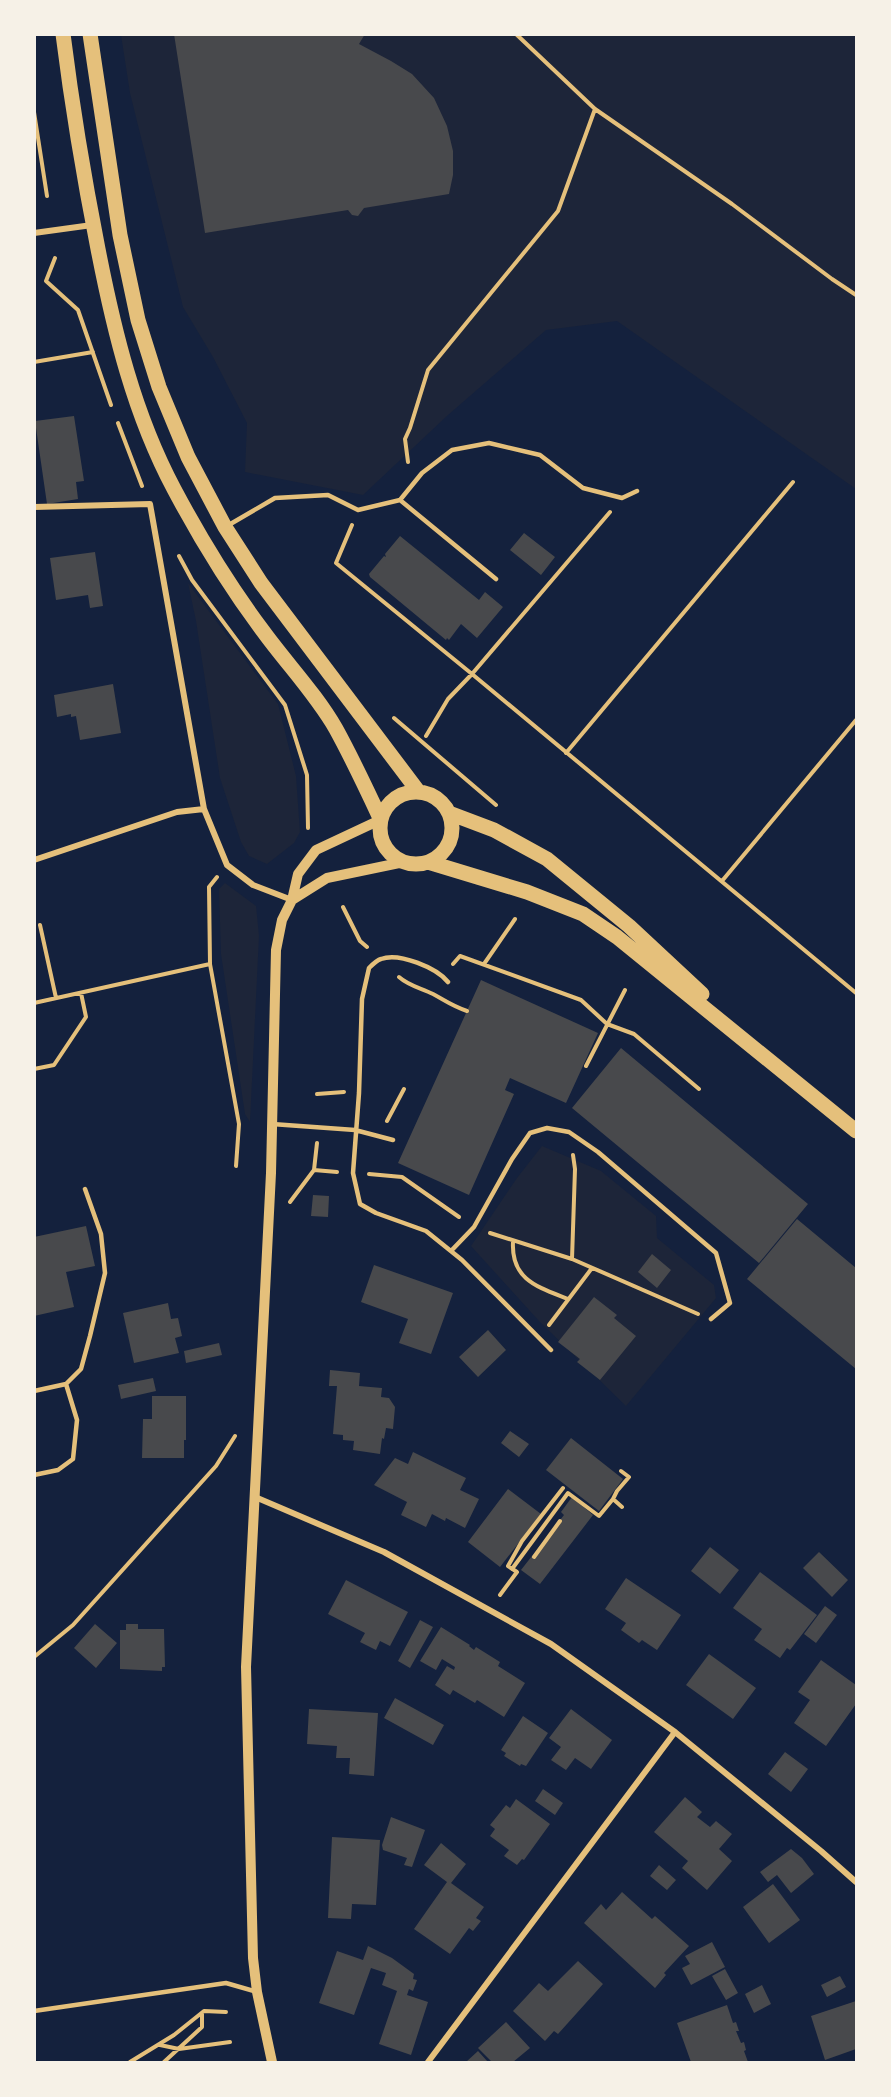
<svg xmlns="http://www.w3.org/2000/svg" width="891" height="2097" viewBox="0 0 891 2097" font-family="Roboto,sans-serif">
<rect width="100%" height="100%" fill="#14213d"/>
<path fill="#1d2539" d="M121 35H856V489L617 321 546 330 448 415 363 495 245 472 247 423 213 357 183 307 130 93Z
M188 583 278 704 296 776 300 832 294 843 267 864 249 856 241 842 220 778 196 621Z
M225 883 256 906 259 936 250 1122 245 1114 221 954 219 889Z
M542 1146 601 1171 656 1216 657 1238 714 1285 716 1298 626 1406 539 1321 471 1246 517 1178Z"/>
<path fill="#48494c" d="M174 34H365L359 44 391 61 412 74 434 98 447 126 453 151V175L449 194 364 208 358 216 352 215 348 210 205 233Z
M74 416 84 481 76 482 78 499 47 504 35 421Z
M524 533 555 557 541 575 510 550Z
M400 536 479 600 485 592 503 607 477 638 461 624 449 640 447 638 446 640 370 577 369 574 384 556 386 557 385 554Z
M95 552 103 606 90 608 88 595 56 600 50 558Z
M113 684 121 733 80 740 76 716 71 717V714L57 717 54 695Z
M481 980 598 1033 566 1103 510 1078 505 1090 514 1094 469 1195 398 1163Z
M621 1048 808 1204 759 1263 572 1108Z
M313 1195 329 1196 328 1217 311 1216Z
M797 1219 856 1268V1369L747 1279Z
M86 1226 95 1266 66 1272 74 1307 34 1316V1237Z
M652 1254 671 1270 657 1288 638 1272Z
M374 1265 453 1293 431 1354 399 1343 408 1319 361 1302Z
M594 1297 617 1315 614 1318 636 1336 600 1380 577 1362 580 1359 558 1342Z
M168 1303 171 1319 178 1318 182 1336 175 1338 179 1353 134 1363 123 1313Z
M488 1330 506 1350 478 1377 459 1357Z
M219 1343 222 1355 186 1363 184 1351Z
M330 1370 360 1373 359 1386 382 1388 381 1397 389 1398 395 1407 393 1429 386 1428 384 1439 382 1438 380 1454 353 1450 354 1441 343 1440V1435L333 1434 337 1386H329Z
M153 1378 156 1391 121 1399 118 1385Z
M152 1396H186V1440H184V1458H142L143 1419H152Z
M510 1431 529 1444 519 1457 501 1443Z
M571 1438 623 1479 599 1511 546 1470Z
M413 1452 466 1478 460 1490 479 1499 465 1528 446 1518 445 1521 432 1514 426 1527 401 1515 407 1502 374 1485 395 1458 408 1464Z
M508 1489 541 1514 500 1567 468 1542Z
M572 1497 593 1515 540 1584 521 1570 564 1515 561 1512Z
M710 1547 739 1570 720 1594 691 1571Z
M819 1552 848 1580 832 1597 803 1568Z
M760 1572 817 1615 790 1650 787 1648 780 1658 754 1640 762 1629 733 1608Z
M626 1578 681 1615 657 1650 642 1640 639 1643 621 1630 626 1623 605 1609Z
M346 1580 408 1612 390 1646 380 1641 376 1650 360 1642 365 1633 328 1614Z
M825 1606 837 1615 816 1643 804 1634Z
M420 1620 433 1627 410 1668 398 1661Z
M95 1624 117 1643 96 1668 74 1648Z
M126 1624H138V1629H164L165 1667H162V1671L120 1669V1630H126Z
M441 1627 470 1645 469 1646 474 1650 476 1647 500 1662 498 1666 525 1683 504 1717 477 1700 475 1703 453 1690 450 1695 435 1685 447 1666 454 1670 455 1667 442 1659 436 1670 420 1661Z
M709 1654 756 1688 733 1719 686 1685Z
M821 1660 856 1685V1704L826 1746 794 1723 810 1700 798 1692Z
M395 1698 444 1725 433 1745 384 1718Z
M309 1709 378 1713 374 1776 349 1774 350 1758H336L337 1746 307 1744Z
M571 1709 612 1740 591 1769 575 1758 566 1770 551 1760 561 1747 549 1738Z
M523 1716 548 1733 526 1766 521 1764 520 1766 504 1756 506 1753 501 1750Z
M785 1752 808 1769 791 1792 768 1774Z
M543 1789 563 1803 555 1815 535 1801Z
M685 1797 702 1812 697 1817 710 1827 716 1821 732 1834 719 1849 732 1861 707 1890 682 1868 688 1861 654 1832Z
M516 1799 550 1824 524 1860 522 1859 517 1865 504 1856 509 1850 490 1836 495 1829 490 1825 506 1805 510 1808Z
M391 1817 425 1830 412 1867 404 1865 407 1858 383 1850 382 1845Z
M332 1837 380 1840 376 1905 352 1904 351 1919 328 1918Z
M441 1843 466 1864 451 1883 484 1907 476 1918 481 1921 473 1931 469 1928 450 1954 414 1929 447 1882 424 1865Z
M791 1849 802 1858 814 1874 791 1893 777 1875 768 1882 760 1872Z
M659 1865 676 1880 667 1890 650 1876Z
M773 1884 800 1920 769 1943 743 1907Z
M622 1892 652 1919 655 1916 689 1946 664 1973 666 1975 655 1988 584 1923 601 1904 606 1910Z
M712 1942 725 1967 691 1985 682 1968 690 1964 685 1956Z
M368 1946 392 1958 414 1974 413 1979 417 1980 413 1991 409 1989 407 1995 428 2002 411 2055 379 2044 397 1991 382 1985 386 1973 371 1968 354 2015 319 2003 337 1951 363 1960Z
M578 1961 603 1984 558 2034 554 2031 545 2041 513 2011 539 1983 548 1991Z
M725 1969 738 1993 726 2000 712 1976Z
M840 1976 846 1987 827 1997 821 1985Z
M762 1985 771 2004 754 2013 745 1994Z
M856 2001V2049L825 2060 811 2016Z
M727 2005 733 2023 736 2022 739 2031H736L741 2043 744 2042 746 2050 744 2051 748 2062H691L677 2023Z
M506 2022 530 2048 513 2062H492L478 2048Z
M478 2051 488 2062H466Z"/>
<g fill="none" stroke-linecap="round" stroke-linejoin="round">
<path stroke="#e5c07b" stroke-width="4" d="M516 34 595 109 732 204 832 279 856 295
M34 112 47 196
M55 258 46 281 78 310 111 405
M34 362 93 352
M118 423 142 486
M408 462 405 439 410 428 428 370 558 211 595 109
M352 525 336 563 472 674 856 993
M179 556 192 580 285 705 307 775 308 828
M394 718 496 805
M426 736 448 699 472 674 610 512
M566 753 793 482
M217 877 209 887 210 964 239 1124 236 1166
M722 881 856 720
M343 907 360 941 367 947
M40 925 56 998
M453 964 460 956 581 1000 607 1024 634 1034 699 1089
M484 964 515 919
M399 977C409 986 421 988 433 994 446 1001 452 1006 467 1011
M34 1003 210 964
M586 1066 625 990
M34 1069 54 1065 86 1017 81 993
M317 1094 344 1092
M387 1121 404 1089
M314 1170 337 1172
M369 1174 402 1177 459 1217
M290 1202 314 1170 317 1143
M490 1233 572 1259 698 1314
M513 1242C511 1280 538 1287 568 1299
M572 1259 575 1169 573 1155
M549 1325 592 1268
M621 1471 629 1477 617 1491 613 1499 622 1507
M534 1557 560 1521
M512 1569 568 1493 599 1516 613 1499
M500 1595 517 1572 508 1566 522 1541 563 1488
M34 1657 73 1625 216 1466 235 1436
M160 2045 179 2049 230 2042
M130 2062 174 2035 204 2011 226 2012
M164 2062 202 2027V2014"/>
<path stroke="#e5c07b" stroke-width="4.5" d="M400 500 496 579
M227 526 275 498 328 495 358 510 400 500 422 473 452 450 489 443 540 455 583 488 622 498 637 491
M448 982C437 968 399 952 381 959 377 960 372 965 369 968L362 999 359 1093 353 1173 360 1204 376 1213 426 1231 462 1260 551 1350
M272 1124 355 1130 393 1140
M451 1251 474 1227 512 1159 530 1133 547 1128 569 1132 598 1152 716 1253 730 1303 711 1319
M34 1391 66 1384 81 1369 90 1336 105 1273 101 1234 85 1189
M34 1475 58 1470 73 1459 77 1420 66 1384
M34 2011 226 1983 257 1992"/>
<path stroke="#e5c07b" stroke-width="6" d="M34 233 92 225
M34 507 150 504 204 809
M34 860 177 812 204 809 227 865 253 885 292 900
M255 1497 384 1552 551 1644 675 1732 821 1851 856 1882
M428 2062 675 1732"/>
<path stroke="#e5c07b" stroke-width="10" d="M292 900 327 878 404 862
M272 2062 257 1992 253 1958 246 1667 271 1173 276 950 282 920 292 900 298 874 316 850 380 820"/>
<path stroke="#e5c07b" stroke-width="15" d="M63 34C72 106 84 178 98 249 114 331 134 414 174 489 200 538 230 587 263 631 287 664 316 694 336 729 352 758 366 788 380 818
M90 34 120 235 138 320 159 387 188 457 225 527 261 583 418 791
M380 828a36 36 0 1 1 72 0a36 36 0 1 1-72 0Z
M449 813 494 830 547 859 629 926 702 994
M428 862 527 892 583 914 617 937 856 1131"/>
</g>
<rect width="891" height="2097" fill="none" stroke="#f6f1e7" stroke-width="72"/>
</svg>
